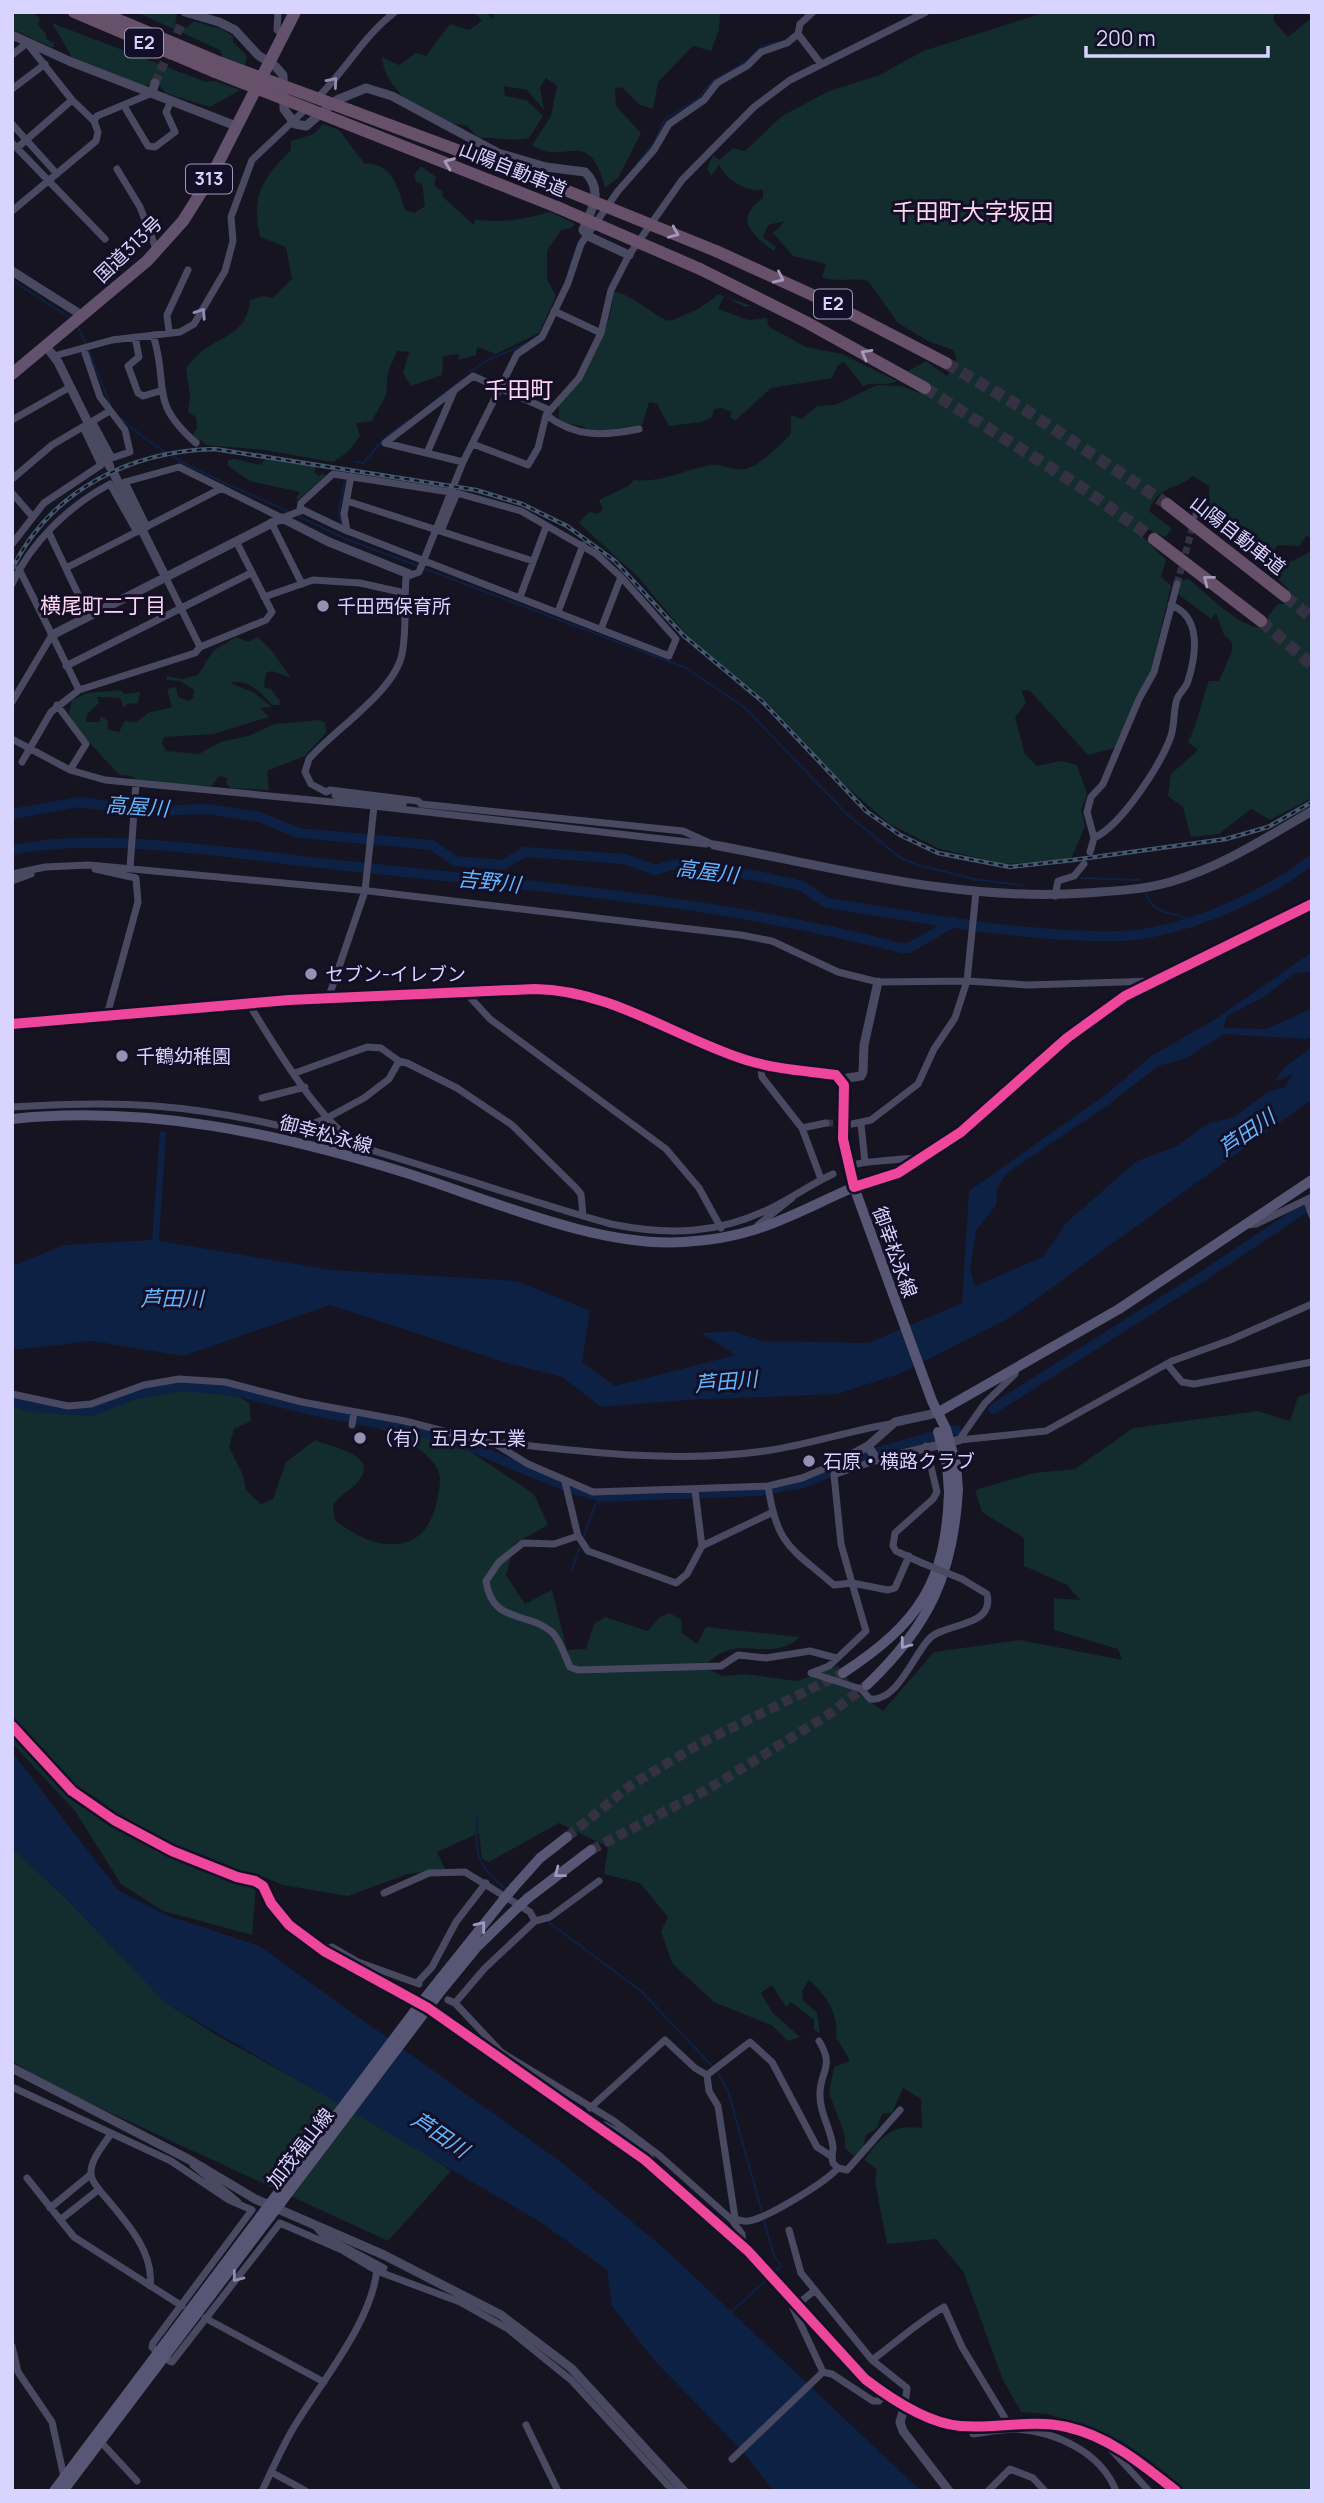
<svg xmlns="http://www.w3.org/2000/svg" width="1324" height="2503" viewBox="0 0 1324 2503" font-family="Manrope,'Noto Sans JP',sans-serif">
<rect width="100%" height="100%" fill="#161421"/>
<path fill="#132c2d" d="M12 12H31L40 18 38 25 46 34V39L54 43 53 48 12 29Z
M136 12H173L177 16 175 23 186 28 194 21 221 29 233 36V42L247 56 245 66 223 57 220 50Z
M474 12H487L492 19 495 12H720L719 30 711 51 693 46 658 82 653 109 640 105 622 87 615 89 616 106 641 133 618 178 605 188C589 123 564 168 532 145L551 116 557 86 546 78 540 87 544 110 527 90 504 86 505 96 526 100 543 116 529 138C511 142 497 137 479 138L466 125C434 125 384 93 382 57L399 65 416 53 426 56 450 24 469 30 482 21Z
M1046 12H1274V21L1288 37 1310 19 1309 12H1312V538L1306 536 1300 546 1278 545 1268 559 1218 521 1210 509 1209 486 1193 476C1174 492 1159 484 1149 511L1172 529 1165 537 1145 528 1142 536 1166 560 1161 577 1171 586 1151 670 1115 748 1088 755 1030 691 1021 690 1026 703 1015 717 1025 754 1037 766 1061 761 1077 765 1087 794 1081 810 1085 826 1071 859 1005 864 940 849 888 823 837 778 765 700 689 638 639 578 579 523 589 512 598 514 603 509 599 500 628 486 634 480C661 483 684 470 710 465 722 463 735 473 748 468 764 463 779 445 791 434V415L802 419 817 406 835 405 877 385 901 386 920 393 926 384 908 371 926 361 947 376 957 360 953 350 928 341 898 323 868 281C852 277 838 283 822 277L826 264 793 256 773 233 785 221 768 225 763 237 776 247 774 251C752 236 733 218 763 198V190C746 192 726 180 719 165L711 176 707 169 713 155 719 160 733 148 745 151 782 116 829 91 880 75 923 51Z
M52 23 206 82 215 81 240 90 210 107 165 93 158 83 144 86 72 57Z
M323 124 339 130 365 164C392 161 399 190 405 210L414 213 425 206 422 184 416 182 414 175 421 166 436 177 434 185 443 192 442 196 474 225 475 219C499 224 526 219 550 212L576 224 571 228 561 230 547 251V279L556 296 539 333 496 354 477 347 476 355 458 360 459 354 443 356 442 375 411 386 403 373 409 352 397 351 388 372 386 395 372 421 356 423 360 436 349 451 333 462 264 450 206 445 201 440 197 443 191 438 197 428 196 417 188 412 190 396 186 368C191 362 196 356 202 351 223 335 247 334 250 300L263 296 273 298 292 279 286 247 260 237C251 197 262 178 291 150V141L314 134Z
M614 292C629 292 652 315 669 321 686 315 705 307 718 294L752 306 745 307 724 296 718 309 748 320 767 318 768 326 806 347 842 354 897 381C886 387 875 381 863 386L844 362 838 365 832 378 771 388 735 421 730 417 732 412 721 408 714 409 712 417 701 422 669 426 657 404 649 402 642 425 610 432 587 431 585 427 572 424 569 427 559 421V404C588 375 609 332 614 292Z
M235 459 260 465 266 459 317 466 314 472 318 476 324 473 325 476 298 500 296 498 300 492 250 481 228 466V460Z
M1312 550V798L1270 820 1251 809 1219 834 1191 837 1183 807 1168 796 1171 774 1198 750 1188 742C1198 722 1201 703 1209 681H1219L1232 651V642L1224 635 1216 613 1211 619 1178 594 1180 585 1172 582 1189 579C1204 591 1250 639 1269 625L1268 616 1278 604H1292V594L1269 569 1295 560Z
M236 637 248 642 258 637 272 651 291 678 272 671 266 673 264 687 271 689 280 701 279 705H272C261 692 247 678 230 683L253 692 272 707 260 708 269 717 213 734 164 737 162 743 166 751 199 754 220 742 248 736 275 724 320 720 325 723 326 733 305 756 267 771 269 790 230 788 226 783 227 778 219 776 212 786 143 783 131 776 119 775 78 730 69 714 72 700 87 693 120 690 125 694 140 692 138 703 127 704 124 708 120 698 97 697 99 703 87 714 86 722H99L101 716 108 721 107 729 119 732 125 721 136 722 148 713 172 707 167 689 176 687 178 697 188 701 193 698 194 690 180 681 167 680 166 676 182 679 198 675 213 651Z
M174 1388 237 1396 249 1403 251 1421 234 1429 229 1447 243 1475 246 1490 261 1504 273 1499 286 1462 315 1440C330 1447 381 1454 358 1482 350 1491 339 1495 333 1505L335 1520C376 1554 429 1558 438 1495 440 1484 442 1475 435 1465 420 1444 394 1435 372 1425L374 1417 469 1451 534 1494 548 1525 514 1544 506 1575 525 1604 552 1590 567 1650 586 1649 594 1624 605 1617 648 1631 660 1617 669 1613 681 1619 682 1633 697 1644 706 1627 800 1637C768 1666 735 1629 705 1667L722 1676 745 1674 797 1681 838 1666 859 1694 883 1711 934 1652 1020 1640 1122 1660 1118 1649 1054 1630V1598L1080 1600 1067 1585 1024 1566V1538L982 1512 975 1490 1034 1473 1075 1469 1133 1428 1258 1411 1290 1421 1298 1397 1312 1392V2491H1184L1115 2440 1048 2414 1021 2412 1003 2380 963 2271 936 2239 887 2244 875 2182 877 2169 864 2160C882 2136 891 2124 922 2128L921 2099 903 2088 892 2113 882 2114 877 2128 866 2135 863 2149 854 2156 845 2148V2136L829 2093 834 2067 850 2061 836 2037C839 2014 826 1995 809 1980L802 1991 803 2000 817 2013 820 2033 814 2030V2020L791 2002 786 2007 772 1985 761 1993 772 2012 800 2037 788 2041 773 2026 714 2002 672 1963 661 1931 668 1917 640 1883 604 1874 608 1847 559 1823 489 1862 482 1859 479 1833 437 1852 445 1869 408 1874 348 1896 283 1885 257 1874 252 1935 163 1911 121 1884 75 1811 12 1743V1404L29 1409 89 1413Z
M12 1848 65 1897 166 2003 223 2039 396 2134 451 2171 388 2241 50 2085 12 2061Z"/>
<path fill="#0d2144" d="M1312 952V972L1295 973 1262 998 1227 1016 1223 1028 1267 1029 1312 1008V1036L1307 1039 1224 1034 1187 1058 1158 1066 1107 1106 1007 1173 997 1188 996 1205 976 1231 970 1269 975 1286 1043 1257 1066 1223 1137 1161 1177 1146 1209 1123 1234 1117 1268 1092 1285 1087 1293 1074 1274 1082 1284 1068 1312 1047V1099L1011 1317 899 1374 837 1394 685 1400 601 1407 562 1377 507 1363 330 1305 183 1356 92 1341 12 1350V1266L64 1245 152 1240 160 1131 166 1132 159 1241 331 1270 517 1281 590 1311 582 1362 615 1386 736 1355 701 1333 733 1331 763 1341 868 1343 962 1303 969 1191 1108 1093 1151 1056 1214 1020Z
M12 1752 118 1890 166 1915 259 1946 561 2162 667 2251 921 2491H774L743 2452 655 2361 612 2306 607 2270 539 2221 166 2003 65 1897 12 1848Z"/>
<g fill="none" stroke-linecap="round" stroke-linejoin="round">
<path stroke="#0d2144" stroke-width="2" d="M637 164 655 141 665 119 696 100 714 80 747 61 762 46 779 42
M570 266 580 238
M12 280 70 318
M78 327 86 344
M88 349 111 406
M470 372 486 361 528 343
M428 406 462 380
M121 418C165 462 233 485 289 512
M355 462 363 463 388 435 409 420
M298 516 346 539 418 566
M341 526 339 511 345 480
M423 568 686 668 745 708 847 814 899 857 918 865 978 880 1022 885
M1081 878 1140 880
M1146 894C1156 918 1172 909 1191 921
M583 1539 595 1505 604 1497
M572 1569 581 1544
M478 1816C474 1853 476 1866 507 1890
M547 1921 641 1991 713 2067
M717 2071 728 2091 762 2212
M763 2217 774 2256 781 2266 773 2274
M731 2312 769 2278"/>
<path stroke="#0d2144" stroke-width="10" d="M12 814 79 802 145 811 208 809 259 817 299 833 432 845 455 861 503 865 525 852 624 859 655 870 676 864 758 876 802 886 827 903C907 915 987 931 1069 935 1095 936 1122 938 1148 933 1204 923 1267 894 1312 860
M12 850C102 831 236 854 329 864 521 885 714 899 901 948H909L954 922
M12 1400 30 1407 92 1411 132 1395 180 1386 230 1390 315 1411 414 1430 471 1447 575 1490 604 1497 759 1491 803 1483 830 1472
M993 1409 1203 1276 1312 1203
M878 1452 956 1430
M845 1467 867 1457"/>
<path stroke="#333142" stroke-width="7" stroke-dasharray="7 3.5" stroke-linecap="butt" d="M1177 584 1194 522
M826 1123 848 1124"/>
<path stroke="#333142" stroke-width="9" stroke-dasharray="9 4.5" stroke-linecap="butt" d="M155 83 181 25"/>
<path stroke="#333142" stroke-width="10" stroke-dasharray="10 5" stroke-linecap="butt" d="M567 1837 631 1785 701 1743 843 1673
M591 1850 710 1788 828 1715 867 1685"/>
<path stroke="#333142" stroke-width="12" stroke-dasharray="12 6" stroke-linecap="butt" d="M946 363 1024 409 1167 504
M925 388 1084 489 1154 539
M1285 596 1312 618
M1261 621 1312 665"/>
<path stroke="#4a4962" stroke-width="7" d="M278 12 277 30 283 34
M798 34 821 64
M12 55 27 43 72 100 94 121
M12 89 45 64
M316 99C345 72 363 36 395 12
M124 106 148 146 155 147 175 132 166 112 171 101
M12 124 57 174
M12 143 105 239
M17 148 72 100
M117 169 140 207 157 251
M12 211 96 141 98 132 94 121 97 116 152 93
M554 311 601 333
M169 332 167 315 188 270
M153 335C170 387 147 400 196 443
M135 337 139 357 128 366 138 393 143 396 160 391
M85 353 100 397 125 430 130 452 112 458 92 421
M54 356 112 340 180 332 194 324 225 271 233 241 231 217 252 160 308 107
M546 415C576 438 604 436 639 429
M12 420 70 387
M473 444 528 465 538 448 546 415 579 378 601 333 611 290 629 255 682 180 754 107 790 80 926 12
M427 453 454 391
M463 462 385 443 473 376 549 410
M12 479 52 445 108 412
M12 493 32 516
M347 501 533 561
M300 509 301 503 333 474 450 492
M1196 515 1198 508
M271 522 302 584
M147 527 125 482 179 467 282 518 303 510 345 530 669 656 676 639 621 577 596 554 521 511 457 493 441 531
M347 531 344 514 351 476
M49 533 88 615
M12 544 44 503 101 465 83 427
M66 568 222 488
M165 576 200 647
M12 584C31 542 70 505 110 484L137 532
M264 597 313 580 360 583 405 593
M520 597 546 527
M558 612 583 545
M601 629 621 577
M52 635 79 690
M66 666 251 573
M12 702 52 635 19 569
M57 705 86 744 70 770
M12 739 70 770 105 780 374 806 365 891 328 999
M22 762 51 712 79 690 195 653 200 647 266 620 272 612 236 541
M335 795 374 801V806L706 844
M374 801 403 804
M1094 838C1122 825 1161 764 1171 736 1175 723 1173 711 1177 699 1180 692 1186 688 1188 681 1196 655 1202 617 1171 605
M714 845 683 831 421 804 418 801 330 790 326 792 311 784 305 772 309 759C334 730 395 691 402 654 407 629 404 602 406 577L419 572 463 462 517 354 542 337 568 283 581 244 618 191 654 150 669 124 704 100 717 83 747 66 761 52 787 43 798 34 800 24 813 12
M1090 852 1094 838 1087 812 1091 797 1103 784 1139 699 1154 672 1177 584
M130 868 136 783
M12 874 45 867 89 865 369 891 741 935 772 941 838 972 878 982 967 981 1028 985 1153 981
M12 881 31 874
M1055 896 1058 881 1074 876 1084 864
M1162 977 1312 904
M467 994 490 1019 666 1149 699 1188 721 1228
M249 1004C269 1037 323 1128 357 1142
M12 1024 107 1015 138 902 136 878 95 869
M760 1064 762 1077 802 1128 821 1179
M295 1073 367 1047 381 1048 399 1061
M262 1098 305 1087
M12 1107C60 1104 107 1102 155 1106 312 1118 461 1183 611 1224 670 1236 721 1234 775 1206 795 1196 813 1183 833 1174
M288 1124 304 1127 327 1118 364 1098 389 1079 399 1061 407 1063 457 1088 512 1125 575 1187 581 1194 583 1216
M852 1124 871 1120 918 1084 934 1049 955 1018 967 981 976 892
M861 1124 865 1162
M802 1128 826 1123
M857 1164C865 1162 919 1157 923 1159
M1307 1201 1312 1216
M758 1225 792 1198
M1247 1225 1256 1224 1312 1197
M1167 1364 1182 1382 1194 1384 1312 1362
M12 1394 68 1406 91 1404 144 1385 179 1379 225 1382 302 1402 405 1421 497 1445 505 1443C593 1453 678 1463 765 1451 808 1445 848 1431 890 1424
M352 1425 354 1412
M959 1440 1046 1431 1172 1361 1230 1340 1312 1304
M959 1440 985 1403 1015 1374 1016 1368
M497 1445 528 1464 593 1492 768 1486 802 1478 833 1465 841 1544 852 1583 834 1585C790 1547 777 1546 768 1486
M836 1474 877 1460
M565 1482 578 1536 588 1551 676 1583 687 1574 702 1546 771 1513
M695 1490 702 1546
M578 1536 554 1544 523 1543 499 1562 486 1581C492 1624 527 1611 552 1632 560 1640 565 1656 570 1667L578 1670 721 1666 738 1655 766 1658 810 1651 836 1658
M909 1556 895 1588 888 1590 852 1583 866 1631 829 1666 811 1673 861 1689 870 1699C897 1702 913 1656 929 1639 945 1622 995 1628 987 1594L962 1579
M922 1563 896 1551 893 1546 895 1533 933 1499 937 1492 926 1446
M12 1726 72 1791 114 1820 172 1851 237 1877 255 1881 263 1886 271 1903 289 1925 324 1951 423 2005
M384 1893 429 1873 465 1872 530 1912 535 1921
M324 1951 332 1947 358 1962 419 1984
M417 1983 432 1967 456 1922 486 1883
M448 2000 455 2003 501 2052 614 2121 660 2156 732 2220 742 2234 743 2246
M455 2003 485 1968 535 1921 550 1917 599 1881
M707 2075 709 2091 718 2106 735 2218
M12 2087 171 2161 229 2200 252 2210 153 2343 152 2347 158 2353
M590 2108 665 2040 695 2068 707 2075 750 2042 772 2062 817 2147 831 2156
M599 2127 604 2125C622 2134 651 2146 654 2168
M110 2135C103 2146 90 2160 91 2174 91 2180 97 2187 101 2192 122 2217 155 2251 150 2286
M193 2165 238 2202
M838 2168 847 2170 900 2110
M27 2178 74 2237 182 2306
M50 2208 90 2175
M60 2220 98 2190
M732 2220C739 2218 741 2222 748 2221 766 2219 826 2182 838 2168L833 2163C831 2156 833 2153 833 2147 831 2128 819 2113 820 2093 820 2071 835 2067 819 2041
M316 2227 324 2236 384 2268
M789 2230 801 2273 872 2360 907 2388 905 2405
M815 2290 793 2308 823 2372
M205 2318 324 2382
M12 2346 18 2372 52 2422 64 2477
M164 2358 172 2362 280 2223 342 2250 377 2271 460 2302 508 2329 571 2380 673 2491
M872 2360C897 2342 918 2322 944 2307L962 2347 1008 2423
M526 2425 558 2491
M969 2427 973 2434C987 2432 1003 2429 1017 2429 1056 2432 1101 2452 1116 2491
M101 2442 137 2481
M1107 2445 1149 2491
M732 2459 823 2372 832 2374 873 2401H879L885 2394
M271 2472 306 2491
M262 2491C272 2470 282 2447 294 2427 321 2382 372 2322 377 2269
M988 2491 1010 2469 1033 2478 1045 2491"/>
<path stroke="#4a4962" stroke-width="9" d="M185 12 219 22 235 30 258 55 276 67 283 75 284 109 295 124 306 126 337 100 366 88 392 96 498 153 546 167 585 172C604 191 592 209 583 230L588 236 629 255
M12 35 69 61 236 126
M152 93 155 83
M12 271 83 316
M46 346 58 362 110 467
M114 474 165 576
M52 635 282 518 329 542 409 574
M714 845C838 868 959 902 1086 893 1114 891 1142 890 1170 882 1221 867 1266 838 1312 811
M107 1015 289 1000 535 989C611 990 676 1038 746 1060 775 1069 806 1071 836 1075L844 1085 843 1139 854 1187 898 1173 923 1159 990 1109 1094 1016 1162 977
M841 1079 861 1076 863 1072 864 1045 878 982
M868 1446 877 1460 959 1440
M833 1465 868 1446 895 1422 937 1413
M428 2008 645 2160 702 2207 809 2314 865 2379 885 2394 929 2418 957 2426 1045 2424 1087 2433 1132 2456 1176 2491
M12 2068 190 2160 255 2199 384 2255 501 2315 571 2368 684 2491
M905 2405 900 2422 903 2431 949 2491"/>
<path stroke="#575674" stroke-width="10" d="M12 1119C145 1105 277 1133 403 1172 486 1198 597 1248 684 1242 757 1238 790 1215 854 1187L932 1401 946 1429
M937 1413 1119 1309 1312 1180
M843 1673C919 1623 946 1583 949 1492
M867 1685C929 1626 953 1575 958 1490
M514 1887 540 1858 567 1837
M528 1898 591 1850
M54 2491 420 2004 504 1899
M63 2491 440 1992 476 1948 517 1908"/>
<path stroke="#62526e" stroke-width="12" d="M12 374 147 261 183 221 212 175 295 12"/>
<path stroke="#67516a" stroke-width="12" d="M74 12 215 72
M100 12 221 63
M349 110 565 190
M342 122 557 207
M716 251 830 303 946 363
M700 269 806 322 925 388
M1167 504 1285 596
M1154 539 1261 621"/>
<g stroke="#43596b" stroke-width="4.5">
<path id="rail" d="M12 569C51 490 130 451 215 449L476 490 522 504 567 526 615 561 684 636 762 701 866 811 900 835 938 853 1010 867 1073 860 1226 839 1268 827 1312 802"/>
</g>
<use href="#rail" stroke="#130f26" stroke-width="2" stroke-dasharray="5" stroke-linecap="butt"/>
<path stroke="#4a4962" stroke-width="7" d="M922 1563 962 1579"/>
<path stroke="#575674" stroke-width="10" d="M946 1429 956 1464 958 1490
M938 1432 947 1465 949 1492
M504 1899 514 1887
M517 1908 528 1898"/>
<path stroke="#67516a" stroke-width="12" d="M221 63 349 110
M215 72 342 122
M565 190 716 251
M557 207 700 269"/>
<g stroke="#130f26" stroke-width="15">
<path id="cycleway" d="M12 1024 289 1000 535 989C611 990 676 1038 746 1060 775 1069 806 1071 836 1075L844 1085 843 1139 854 1187 898 1173 961 1132 1067 1038 1125 996 1312 904
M12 1726 72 1791 114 1820 172 1851 237 1877 255 1881 263 1886 271 1903 289 1925 324 1951 428 2008 645 2160 748 2251 865 2379C891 2399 927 2423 960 2426 996 2429 1031 2419 1067 2427 1110 2437 1142 2464 1176 2491"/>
</g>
<use href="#cycleway" stroke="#ed469a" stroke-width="10"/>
</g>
<defs><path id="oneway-chevron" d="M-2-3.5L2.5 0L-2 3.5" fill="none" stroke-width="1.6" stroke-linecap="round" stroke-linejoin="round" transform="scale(1.75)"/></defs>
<g stroke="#928eb0">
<use href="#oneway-chevron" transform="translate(333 82) rotate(-49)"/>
<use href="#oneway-chevron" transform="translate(201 313) rotate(-57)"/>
<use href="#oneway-chevron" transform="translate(237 2277) rotate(128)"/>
</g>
<g stroke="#a699bc">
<use href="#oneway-chevron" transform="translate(449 163) rotate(-159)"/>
<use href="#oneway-chevron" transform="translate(674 233) rotate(23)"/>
<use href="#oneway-chevron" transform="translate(779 278) rotate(25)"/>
<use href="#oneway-chevron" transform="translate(866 354) rotate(-151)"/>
<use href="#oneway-chevron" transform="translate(1208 580) rotate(-142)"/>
</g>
<g stroke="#9e9bc0">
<use href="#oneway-chevron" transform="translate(905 1644) rotate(127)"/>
<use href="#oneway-chevron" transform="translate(559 1873) rotate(142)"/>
<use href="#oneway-chevron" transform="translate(481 1926) rotate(-51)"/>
</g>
<g fill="#9591b1" stroke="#130f26" stroke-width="2.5">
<circle cx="323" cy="606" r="7"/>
<circle cx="311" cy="974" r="7"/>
<circle cx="122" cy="1056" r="7"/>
<circle cx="360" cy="1438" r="7"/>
<circle cx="809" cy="1461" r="7"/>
</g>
<g text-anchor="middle" stroke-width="6" stroke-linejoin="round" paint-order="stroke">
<g fill="#130f26" stroke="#9e99be" stroke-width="2">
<rect x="125" y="28.5" width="38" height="29" rx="5"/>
<rect x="186" y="164.5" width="46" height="29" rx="5"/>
<rect x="814" y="289.5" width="38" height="29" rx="5"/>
</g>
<g font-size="18" font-weight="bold" fill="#d9d4ff">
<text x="144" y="49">E2</text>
<text x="209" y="185">313</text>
<text x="833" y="310">E2</text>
</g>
<g font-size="19" fill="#d9d4ff" stroke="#130f26">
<text transform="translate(513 169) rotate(22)" y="7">山陽自動車道</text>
<text transform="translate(128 249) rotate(-44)" y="7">国道313号</text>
<text transform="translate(1238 535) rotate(38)" y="7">山陽自動車道</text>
<text transform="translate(326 1134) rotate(15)" y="7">御幸松永線</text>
<text transform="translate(895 1252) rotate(70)" y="7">御幸松永線</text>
<text transform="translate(300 2148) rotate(-52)" y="7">加茂福山線</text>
</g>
<g font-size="19" fill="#d9d4ff" stroke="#130f26" text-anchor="start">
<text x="337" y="613">千田西保育所</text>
<text x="325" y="981">セブン-イレブン</text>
<text x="136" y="1063">千鶴幼稚園</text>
<text x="374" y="1445">（有）五月女工業</text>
<text x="823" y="1468">石原・横路クラブ</text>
</g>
<g font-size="21" fill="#ffd6f0" stroke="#130f26">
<text x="103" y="613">横尾町二丁目</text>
</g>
<g font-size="21" font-style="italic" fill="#62b6ff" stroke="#130f26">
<text transform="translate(137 807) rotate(4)" y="7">高屋川</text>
<text transform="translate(707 872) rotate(7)" y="7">高屋川</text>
<text transform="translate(489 882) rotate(6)" y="7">吉野川</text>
<text transform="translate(1247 1133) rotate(-35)" y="7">芦田川</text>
<text x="172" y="1306">芦田川</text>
<text transform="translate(726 1382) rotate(-5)" y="7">芦田川</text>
<text transform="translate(440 2135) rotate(34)" y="7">芦田川</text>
</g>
<g font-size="23" fill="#ffd6f0" stroke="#130f26">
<text x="973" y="220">千田町大字坂田</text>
<text x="519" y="398">千田町</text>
</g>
</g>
<rect width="1324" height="2503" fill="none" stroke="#d9d4ff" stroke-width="28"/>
<path d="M1086 46v10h182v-10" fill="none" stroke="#d9d4ff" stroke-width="3.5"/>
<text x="1096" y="46" font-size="21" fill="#d9d4ff" stroke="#130f26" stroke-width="5" paint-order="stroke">200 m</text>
</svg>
